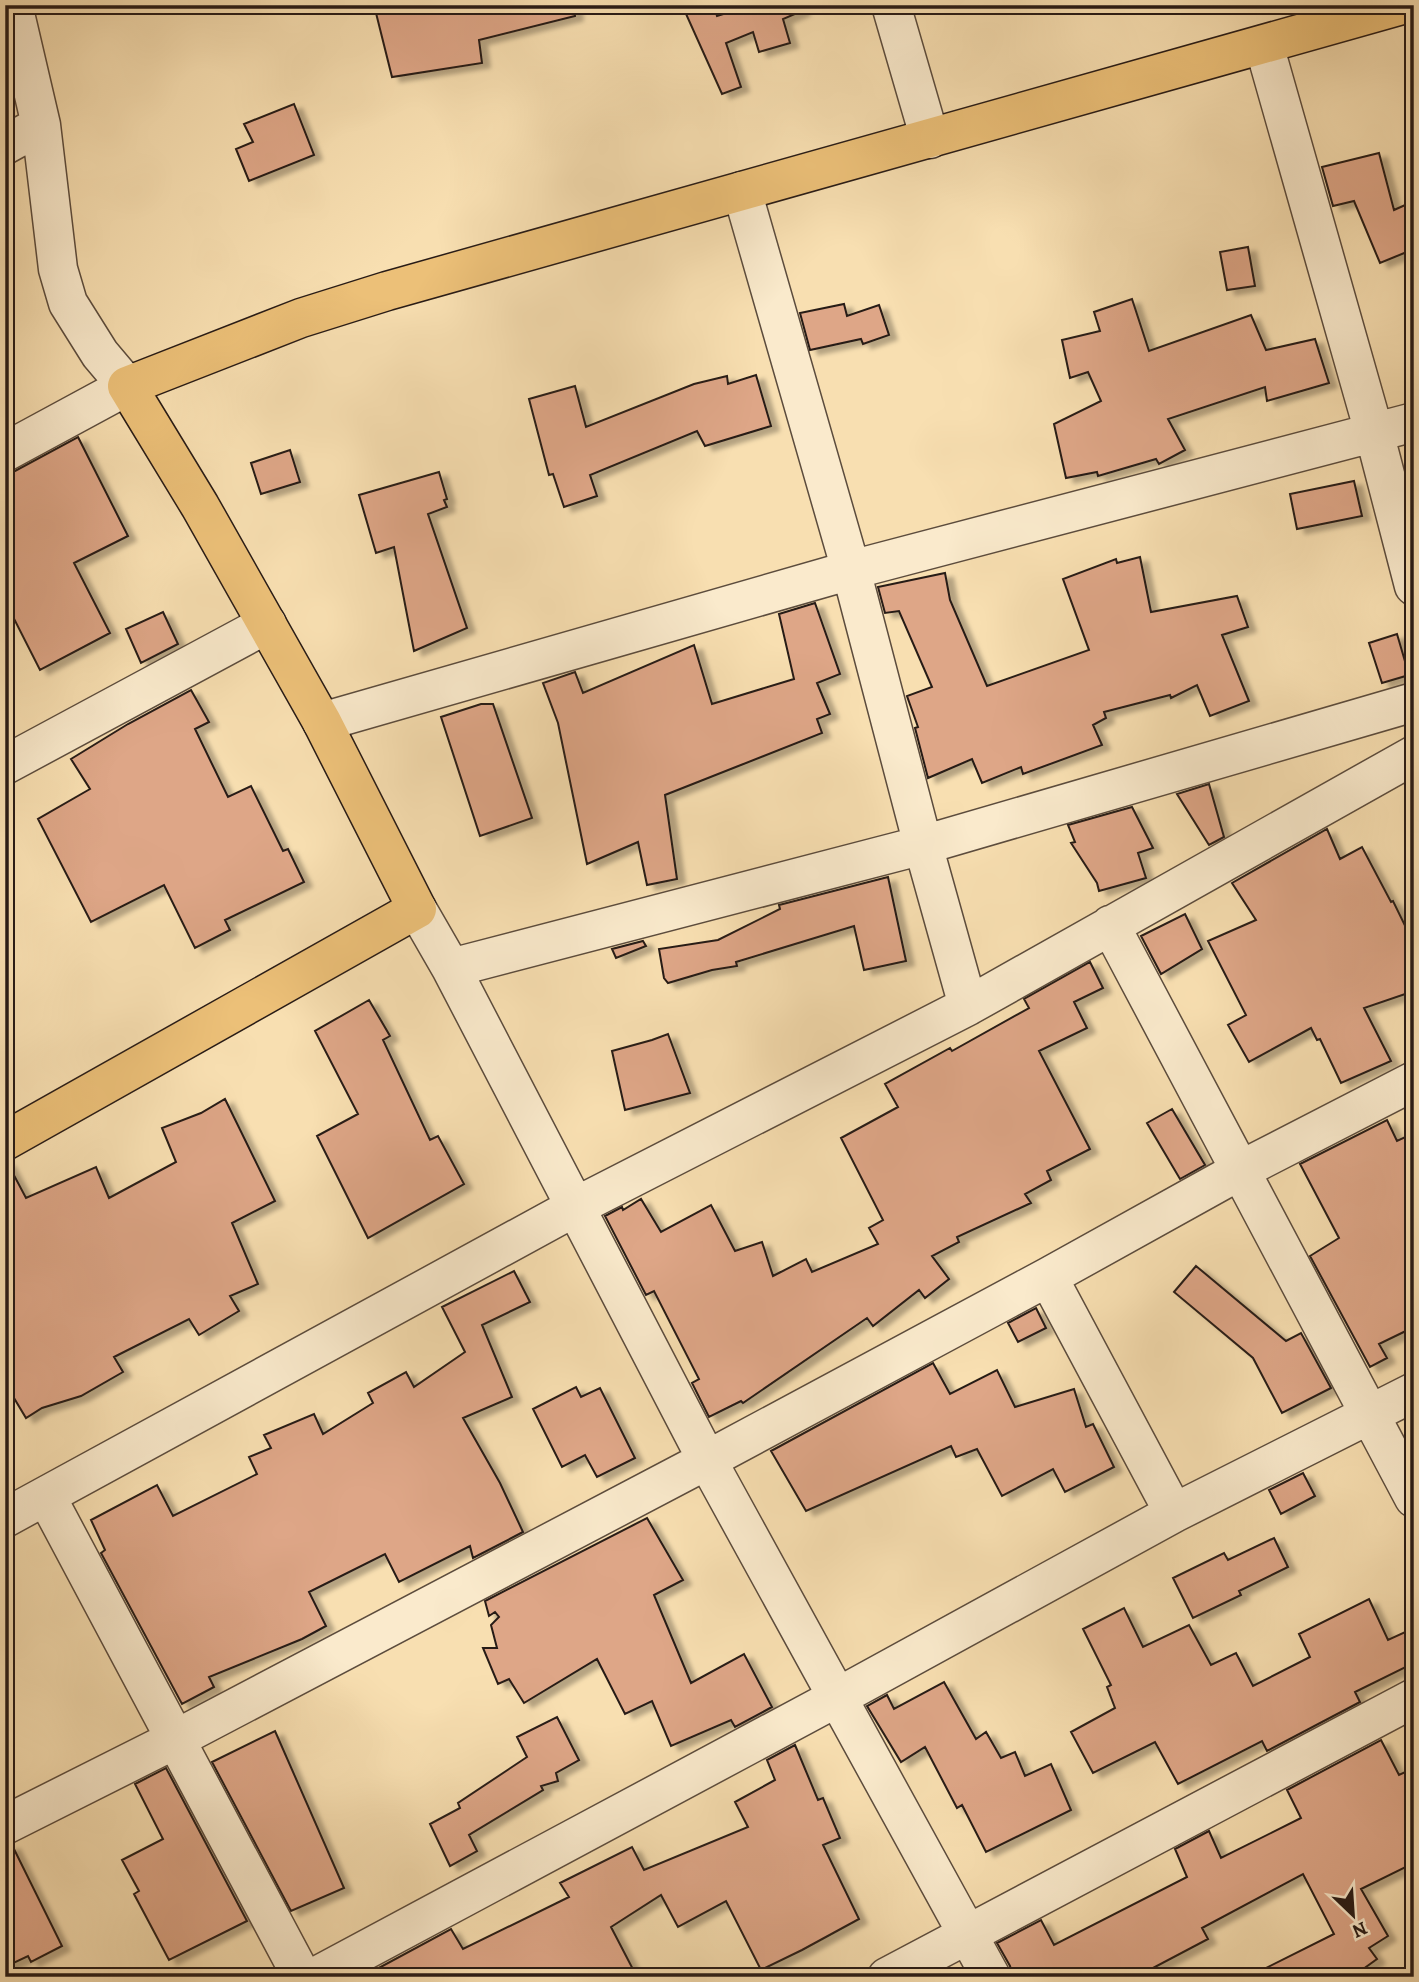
<svg xmlns="http://www.w3.org/2000/svg" width="1419" height="1982" viewBox="0 0 1419 1982" font-family="Alegreya,serif">
<defs>
<filter id="shadow"><feDropShadow dx="8" dy="4.5" stdDeviation="2" flood-color="#0004"/></filter>
</defs>
<rect width="100%" height="100%" fill="#f8dfb1"/>
<filter id="stains"><feTurbulence type="fractalNoise" baseFrequency=".00286" numOctaves="4"/><feColorMatrix values="0 0 0 0 .2 0 0 0 0 .09 0 0 0 0 .02 0 0 0 .5 -.17"/></filter>
<radialGradient id="worn" r=".72"><stop offset=".6" stop-color="#630" stop-opacity="0"/><stop offset="1" stop-color="#630" stop-opacity=".3"/></radialGradient>
<path fill="#dea687" stroke="#281b16" stroke-width="2" filter="url(#shadow)" d="M374 5H574L575 16 479 40 482 63 392 77Z
M682 5H714L717 16 747 7 746 5H800L802 11 783 19 790 43 759 52 753 32 726 43 741 87 722 94Z
M294 104 314 155 249 181 236 149 253 142 244 124Z
M1379 153 1394 210 1414 201V249L1380 263 1354 201 1333 206 1322 167Z
M1248 247 1255 286 1227 290 1220 252Z
M1132 299 1149 351 1251 315 1266 350 1315 339 1329 383 1267 401 1265 387 1168 419 1185 450 1159 464 1156 459 1098 476 1097 472 1066 478 1054 424 1101 401 1088 372 1070 378 1062 340 1100 331 1094 312Z
M844 304 847 316 879 305 889 335 863 344 861 339 810 350 800 313Z
M756 375 771 426 705 446 697 431 590 475 597 496 564 507 553 474 549 475 529 399 575 386 586 427 694 384 727 376 728 384Z
M78 437 128 536 74 563 110 633 40 670 5 601V474L15 471Z
M290 450 300 482 261 494 251 463Z
M439 472 447 499 444 500 447 507 428 514 467 628 414 651 394 547 376 553 359 495Z
M1354 481 1362 516 1297 529 1290 494Z
M1140 557 1151 612 1237 596 1248 627 1222 635 1249 701 1210 716 1197 685 1171 698 1170 695 1104 712 1106 718 1093 725 1102 745 1023 774 1021 767 982 783 972 759 928 778 915 728 918 727 907 696 932 687 899 611 885 613 878 587 945 573 950 600 987 686 1089 650 1063 579 1116 559 1117 563Z
M815 603 840 674 817 683 830 714 817 719 822 733 665 795 677 879 647 885 638 842 587 864 558 723 543 683 575 672 583 693 694 645 712 704 794 679 779 614Z
M163 612 178 644 141 663 126 629Z
M1397 634 1409 675 1382 683 1369 643Z
M191 690 209 722 195 729 228 797 251 786 283 851 288 849 304 882 225 920 230 930 195 948 164 885 91 922 38 819 90 789 71 759 128 724Z
M481 704H493L532 818 480 836 441 717Z
M1209 784 1224 837 1209 845 1177 794Z
M1132 807 1153 848 1138 853 1146 878 1099 891 1097 883 1071 843 1075 842 1068 825Z
M1327 829 1340 859 1362 847 1391 902 1393 901 1414 944V991L1364 1008 1391 1061 1341 1083 1320 1039 1317 1040 1311 1028 1249 1062 1228 1025 1246 1015 1208 941 1256 920 1232 883Z
M888 877 906 961 864 970 854 926 736 962 737 966 712 970 668 983 664 978 659 949 718 940 780 909 779 905Z
M1185 914 1202 949 1161 974 1141 936Z
M643 941 646 946 616 958 612 949Z
M1090 962 1103 988 1074 1002 1087 1028 1039 1051 1090 1149 1047 1171 1051 1180 1025 1194 1031 1203 957 1237 959 1242 932 1256 949 1279 925 1298 919 1290 873 1326 867 1318 743 1403 741 1401 709 1417 692 1383 699 1379 654 1291 646 1295 605 1216 622 1207 623 1210 641 1199 661 1232 711 1205 735 1251 762 1242 773 1276 806 1259 812 1272 878 1244 869 1228 883 1220 841 1138 898 1107 885 1084 950 1048 952 1051 1029 1008 1024 999Z
M369 1000 390 1036 383 1040 430 1140 438 1136 464 1184 368 1238 317 1136 358 1114 315 1031Z
M668 1034 690 1093 625 1110 612 1051 652 1040Z
M225 1099 275 1201 232 1223 258 1284 230 1296 239 1311 199 1335 189 1319 114 1357 123 1372 81 1396 42 1408 26 1418 5 1383V1163L7 1162 26 1198 96 1167 109 1198 176 1162 162 1128 201 1113Z
M1172 1109 1205 1165 1180 1179 1147 1123Z
M1387 1120 1397 1141 1414 1133V1327L1379 1344 1387 1358 1370 1367 1310 1256 1339 1238 1300 1164Z
M1196 1266 1286 1341 1301 1333 1331 1388 1282 1413 1253 1358 1174 1292Z
M514 1271 530 1302 482 1325 512 1397 463 1418 500 1483 523 1532 473 1558 470 1546 399 1582 385 1554 309 1592 326 1626 302 1639 209 1677 214 1687 182 1704 101 1553 105 1550 91 1520 157 1485 173 1516 257 1474 249 1457 271 1448 264 1435 314 1414 323 1434 373 1403 368 1393 406 1372 414 1387 465 1352 442 1307Z
M1036 1308 1046 1328 1018 1342 1008 1323Z
M933 1363 950 1394 997 1370 1015 1407 1074 1389 1086 1427 1093 1424 1114 1467 1065 1492 1053 1469 1002 1496 977 1449 956 1457 951 1446 806 1511 771 1451Z
M576 1387 581 1397 600 1388 635 1458 597 1477 585 1455 562 1467 533 1409Z
M1303 1473 1315 1496 1281 1514 1269 1490Z
M647 1518 683 1580 654 1595 691 1683 744 1654 772 1707 735 1727 731 1720 671 1746 652 1701 625 1714 597 1659 524 1703 509 1679 498 1684 483 1648H497L491 1625 499 1617 495 1612 489 1616 485 1601Z
M1274 1538 1288 1567 1239 1591 1241 1595 1193 1618 1173 1578 1224 1553 1228 1560Z
M1369 1599 1388 1640 1414 1628V1663L1355 1692 1360 1702 1267 1751 1262 1741 1178 1784 1155 1742 1093 1773 1071 1732 1115 1708 1107 1687 1111 1685 1083 1629 1124 1608 1143 1647 1189 1625 1211 1665 1236 1653 1253 1686 1310 1657 1299 1634Z
M944 1682 976 1739 986 1732 1001 1758 1015 1752 1025 1776 1051 1764 1071 1810 986 1852 962 1805 957 1808 925 1747 901 1762 867 1706 887 1695 894 1709Z
M557 1717 579 1760 556 1773 558 1781 541 1786 543 1790 469 1835 477 1851 450 1866 430 1824 460 1808 458 1803 527 1757 517 1737Z
M275 1731 344 1888 291 1911 212 1762Z
M1381 1740 1399 1775 1414 1768V1863L1361 1889 1388 1936 1369 1948 1377 1959 1352 1977H1248L1334 1934 1303 1874 1202 1928 1208 1939 1136 1977H1013L1010 1966 997 1943 1041 1920 1054 1945 1187 1877 1175 1849 1209 1831 1221 1858 1301 1818 1287 1790Z
M795 1745 818 1800 823 1798 840 1838 823 1845 859 1919 802 1950 761 1970 726 1901 678 1927 661 1895 611 1927 637 1977H362L451 1929 463 1949 569 1897 560 1883 632 1847 644 1870 748 1827 735 1802 775 1780 767 1760Z
M166 1768 247 1921 169 1960 134 1894 139 1891 122 1860 163 1839 135 1784Z
M12 1845 62 1946 31 1962 28 1956 5 1967V1847Z"/>
<g fill="none" stroke-linecap="round" stroke-linejoin="round">
<g stroke="#5c4c3d" stroke-width="41">
<path id="minor" d="M891 5 930 139
M1264 45 1374 432 1414 586
M5 145 41 125
M742 191 851 570 923 845 968 1006
M5 452 127 386 100 354 68 303 58 269 41 125 13 5
M322 722 851 570 1414 422
M5 765 267 624
M417 909 451 968 707 1460 991 1977
M1110 925 1414 1498
M451 968 923 845 1414 702
M1048 1277 1174 1513
M46 1496 302 1977
M5 1518 575 1207 968 1006 1414 755
M5 1825 176 1739 707 1460 1048 1277 1239 1171 1414 1081
M315 1977 838 1697 1174 1513 1414 1392
M887 1977 1414 1698"/>
</g>
<g stroke="#281b16" stroke-width="41">
<path id="major" d="M5 1141 417 909 322 722 200 506 127 386 301 318 387 291 1402 5"/>
</g>
<use href="#minor" stroke="#faeacc" stroke-width="38"/>
<use href="#major" stroke="#ecc078" stroke-width="38"/>
</g>
<rect width="1419" height="1982" fill="none" stroke="#f8dfb1" stroke-width="28"/>
<rect x="7" y="7" width="1405" height="1968" fill="none" stroke="#281b16" stroke-width="3.5"/>
<rect x="14" y="14" width="1391" height="1954" fill="none" stroke="#281b16" stroke-width="2"/>
<g transform="translate(1353 1915) rotate(155)" stroke="#faeacc" stroke-width="5" paint-order="stroke">
<path d="M0-5L12 26L0 18L-12 26Z" fill="#281b16"/>
<text y="-10" font-size="19" font-weight="bold" text-anchor="middle" fill="#281b16">N</text>
</g>
<rect width="100%" height="100%" filter="url(#stains)"/>
<rect width="100%" height="100%" fill="url(#worn)"/>
</svg>
